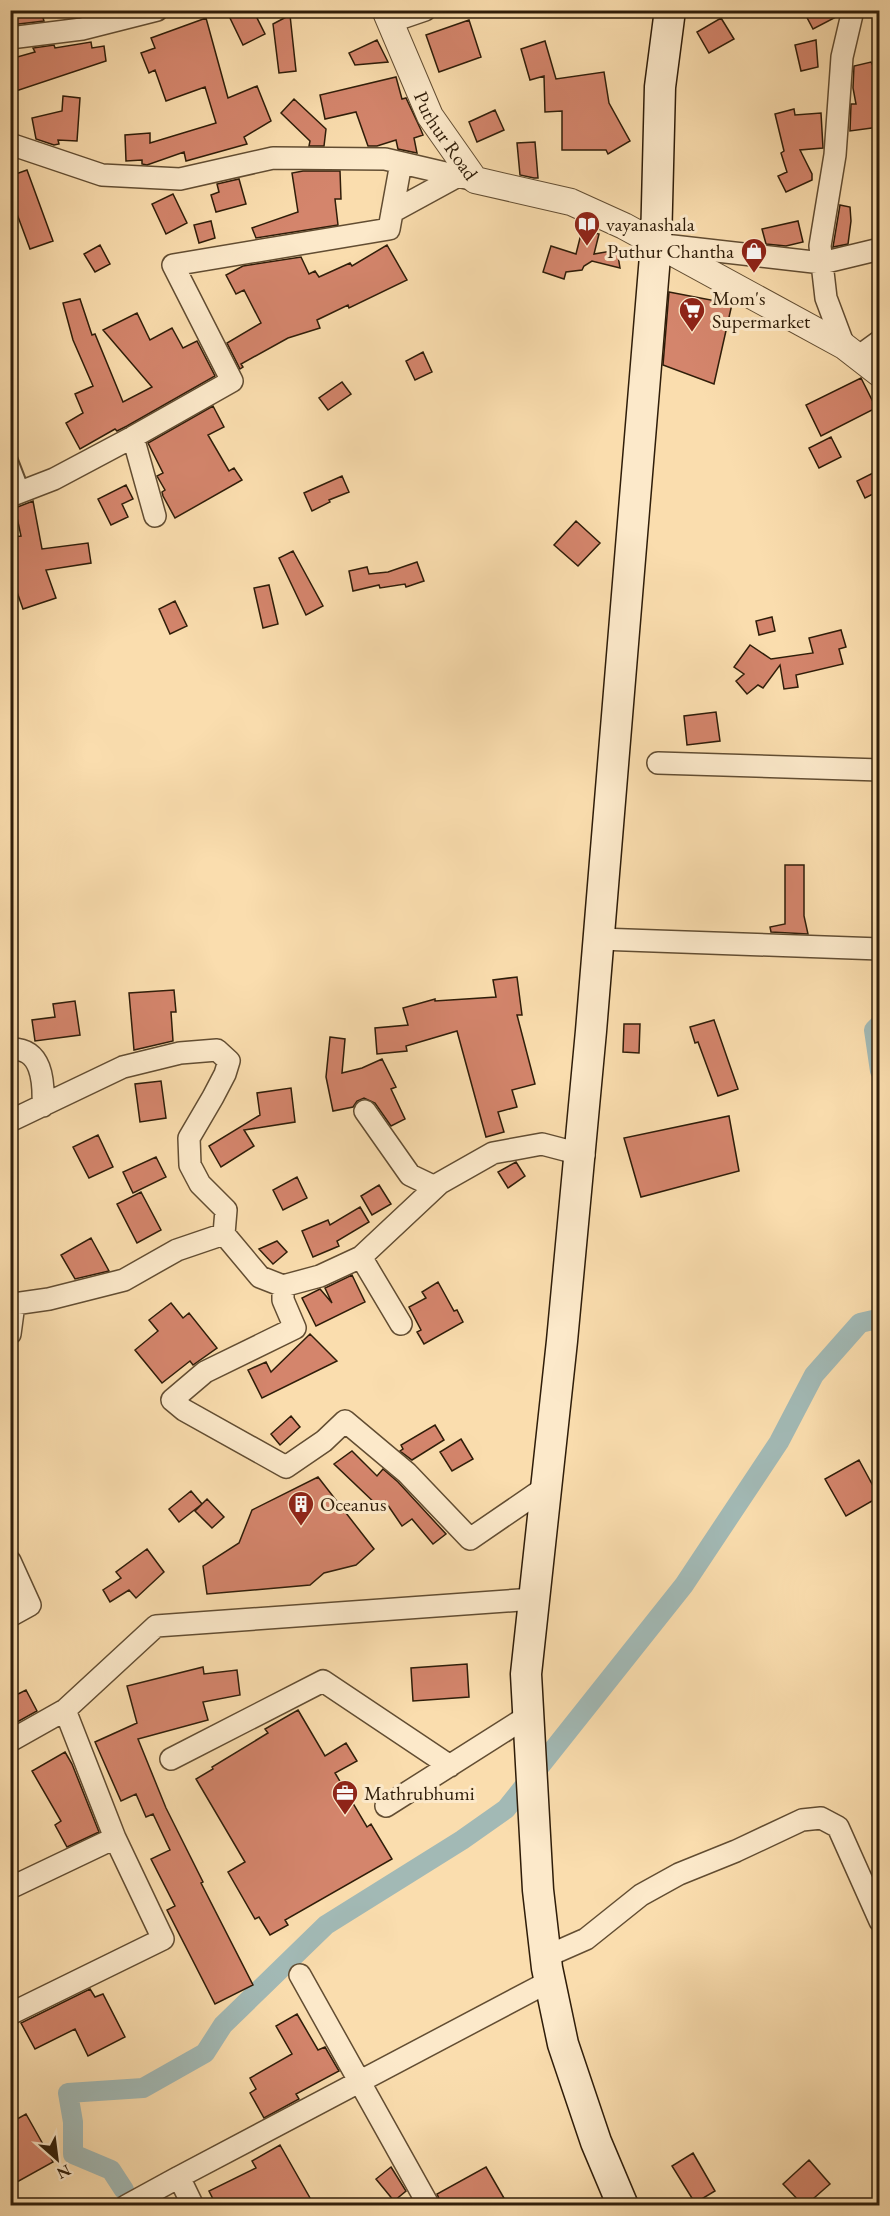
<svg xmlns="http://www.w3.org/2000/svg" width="890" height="2216" viewBox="0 0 890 2216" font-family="'EB Garamond',serif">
<rect width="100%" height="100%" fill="#faddae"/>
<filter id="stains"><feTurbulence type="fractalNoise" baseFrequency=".00333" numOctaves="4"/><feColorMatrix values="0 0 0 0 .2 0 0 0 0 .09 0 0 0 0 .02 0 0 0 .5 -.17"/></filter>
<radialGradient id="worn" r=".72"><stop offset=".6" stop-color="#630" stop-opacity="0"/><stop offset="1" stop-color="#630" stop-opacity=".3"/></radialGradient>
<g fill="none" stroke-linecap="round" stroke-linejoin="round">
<path stroke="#a2b9b5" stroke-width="20" d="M880 1024 874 1030 880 1071
M124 2190 111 2170 73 2154V2122L68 2093 143 2088 205 2053 223 2025 326 1925 462 1840 506 1809 684 1585 779 1442 814 1375 860 1323 873 1320 880 1324"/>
</g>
<path fill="#d4856c" stroke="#2f1d09" stroke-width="1.5" d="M10 10H59V11L43 18 44 21 10 25Z
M240 10H253L265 34 243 45 229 16Z
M803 10H840L838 16 813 29Z
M290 15 296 71 279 73 273 24Z
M206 18 228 98 257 86 271 121 244 137 247 144 186 161 184 152 147 165 142 164V160L126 161 125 135 150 133V143L216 123 205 87 166 101 155 70 149 73 141 53 155 48 151 38Z
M721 18 734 39 709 53 697 32Z
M469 20 481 57 439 72 426 35Z
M377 40 388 62 355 65 349 53Z
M816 40 818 67 801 71 795 45Z
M545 41 556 79 604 72 609 103 630 141 608 154 606 150H562V111L545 112 544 76 530 80 521 49Z
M91 42 92 48 104 46 106 61 10 93V59L35 52 33 48 54 45 55 48Z
M871 62 879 78V127L850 131 851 104H856L853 88 854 66Z
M396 77 402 99 406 98 421 130 423 135 414 138 417 153 398 149 396 140 377 146H368L356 112 325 119 320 95Z
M63 96 80 98 77 141 58 140 59 144 54 145 36 139 32 118 62 111Z
M294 99 326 129 324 146H309L310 141 281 113Z
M794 109 795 115 821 113 823 148 800 150 812 174V180L786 192 778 176 787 172 781 153 784 151 775 114Z
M495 110 504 130 477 142 469 122Z
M535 142 538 178H534L520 175 517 143Z
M27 170 53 241 30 249 17 214 10 217V176Z
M303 171H340L341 199H335L338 225 256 238 252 228 298 212 292 173Z
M239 179 246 204 216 212 211 195 219 192 217 184Z
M173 194 187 223 166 234 152 204Z
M840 205 850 207 851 221 848 244 833 247Z
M211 221 215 238 199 243 194 225Z
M798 221 803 242 786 246 766 244 762 229Z
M582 230 599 234 594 254 617 250 620 268 592 261 584 266 582 270 566 272 564 279 543 272 551 246 576 254Z
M100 245 110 264 95 272 84 254Z
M387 245 407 280 349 308 348 305 317 320 320 328 288 338 241 364 243 367 240 369 227 343 261 323 244 290 236 294 226 275 243 266 301 257 309 274 315 271 319 277 350 263 352 266Z
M669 292 732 304 714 384 663 365Z
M80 299 92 335 95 334 123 402 152 387 103 330 137 313 150 340 172 328 183 348 197 341 215 376 127 426 117 431 115 429 80 449 66 423 83 413 75 394 93 386 73 340 63 303Z
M423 352 432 372 415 380 406 361Z
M861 378 876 408 821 436 806 405Z
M342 382 351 394 328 410 319 398Z
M213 406 224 427 208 435 229 471 234 468 242 480 175 518 163 496 162 492 165 490 157 476 163 473 148 443Z
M831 437 841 457 819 468 809 448Z
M879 470V491L865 498 857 481Z
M342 476 349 492 329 500 330 502 312 511 304 493Z
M126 485 133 499 122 504 128 517 111 525 98 499Z
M33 501 42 549 88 543 91 563 46 570 56 598 23 609 10 572V557L15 555 12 537 21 536 15 508Z
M576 521 600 543 578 566 554 545Z
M293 551 323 606 306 615 279 558Z
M417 562 424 581 406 587 405 584 380 588 379 585 353 591 349 571 367 567 369 574 388 572Z
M269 585 278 624 263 628 254 588Z
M175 601 187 626 170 634 159 609Z
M772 617 775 631 759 635 756 621Z
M841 630 846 647 839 649 843 664 796 675 798 687 784 689 780 665 763 688 758 685 747 694 736 681 744 674 734 667 750 645 771 659 813 653 809 638Z
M716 712 720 741 687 745 684 716Z
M785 865H804V916L808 934 771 932 770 927 785 924Z
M517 977 522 1015H517L535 1084 512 1090 517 1107 498 1112 504 1132 486 1137 457 1031 406 1046 407 1051 377 1054 375 1028 408 1025 403 1008 435 999V1001L496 997 493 980Z
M174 990 176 1012H171L173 1041 134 1050 129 993Z
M75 1001 80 1035 35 1041 32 1020 55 1017 53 1004Z
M714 1020 738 1089 718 1096 698 1042 695 1043 690 1027Z
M624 1024H640L639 1053 623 1052Z
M330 1037 345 1039 342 1073 362 1068 382 1059 396 1087 391 1089 405 1119 391 1126 375 1103 364 1098 357 1101 353 1107 333 1111 326 1077Z
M161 1081 166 1118 140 1122 135 1084Z
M291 1088 295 1122 244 1130 254 1146 221 1167 209 1146 260 1115 257 1093Z
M729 1116 739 1171 641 1197 624 1138Z
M98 1135 113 1167 89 1178 73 1147Z
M156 1157 166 1177 133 1193 123 1172Z
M516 1162 525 1176 508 1188 498 1172Z
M297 1177 307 1198 283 1210 273 1190Z
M379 1185 391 1204 372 1215 361 1196Z
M141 1192 161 1230 137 1243 117 1204Z
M360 1207 369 1222 337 1241 339 1246 313 1257 302 1231 328 1220 330 1225Z
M91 1238 109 1271 75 1279 61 1255Z
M277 1241 287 1252 273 1264 259 1249Z
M352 1275 365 1302 316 1326 302 1298 320 1289 332 1303 325 1288Z
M438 1282 454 1311 457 1310 463 1322 424 1344 417 1332 421 1330 409 1307 426 1298 422 1292Z
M171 1303 183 1318 189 1313 217 1348 193 1365 190 1361 162 1383 135 1350 158 1331 149 1320Z
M310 1334 337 1361 262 1398 248 1370 266 1362 271 1372Z
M291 1416 300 1427 280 1445 271 1434Z
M435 1425 444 1440 412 1460 400 1451 403 1449 401 1445Z
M461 1439 473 1459 452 1471 440 1452Z
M352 1451 377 1476 383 1469 398 1482 446 1534 433 1544 412 1519 402 1526 385 1501 379 1507 334 1464Z
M859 1460 879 1497 846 1516 825 1479Z
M318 1477 374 1549 356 1565 324 1573 310 1585 207 1594 203 1566 239 1543 252 1510Z
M191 1491 202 1504 179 1522 169 1509Z
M207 1499 224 1517 212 1528 195 1511Z
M147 1549 164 1572 136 1598 129 1590 110 1602 103 1590 121 1578 116 1572Z
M467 1664 469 1697 413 1701 411 1668Z
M203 1667 204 1674 237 1670 240 1695 203 1702 208 1720 138 1739 166 1808 203 1882 201 1883 253 1985 215 2004 167 1910 175 1906 151 1859 170 1850 153 1814 146 1817 136 1794 121 1801 95 1742 137 1723 127 1686Z
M26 1690 37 1711 10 1726V1698Z
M298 1710 325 1756 346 1743 357 1761 335 1773 367 1827 371 1824 392 1859 285 1920 288 1925 270 1935 259 1917 255 1919 228 1872 245 1862 196 1779 213 1769 212 1767 268 1733 265 1729Z
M65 1752 72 1764 99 1832 67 1847 55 1825 61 1821 32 1771Z
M90 1989 95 1997 103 1994 125 2037 88 2056 75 2029 35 2049 21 2023Z
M297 2014 318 2050 325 2047 339 2071 296 2094 299 2099 264 2118 250 2093 256 2089 250 2078 292 2054 276 2026Z
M26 2114 53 2162 17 2182 10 2171V2123Z
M280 2145 314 2205H216L209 2191 256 2168 252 2161Z
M693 2153 715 2191 695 2203 672 2166Z
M809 2160 830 2184 806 2205H803L783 2184Z
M391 2167 406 2191 394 2201 376 2179Z
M486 2167 508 2205H442L437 2194Z"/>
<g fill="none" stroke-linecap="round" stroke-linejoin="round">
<g stroke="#624d32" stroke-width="14">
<path id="service" d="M10 455 24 491"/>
</g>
<g stroke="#624d32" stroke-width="24">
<path id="minor" d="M390 22 425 10
M10 38 82 29 157 10
M10 144 102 175 180 179 273 158 385 159 475 180
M392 212 458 176
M664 245 822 263 880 249
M844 346 826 298 820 246 835 155 842 57 853 10
M858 357 880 341
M10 496 54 479 133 437
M155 516 133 437 232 381 173 265 389 229 401 163
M658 763 880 770
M599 939 880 949
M10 1049C42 1047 44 1081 43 1106
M365 1111 410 1175 435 1187
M10 1121 123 1067 180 1053 217 1050 229 1061 225 1074 213 1097 189 1138 190 1165 200 1184 226 1210 224 1234
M361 1257 401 1324
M283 1286V1300L295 1328 205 1372 172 1400 184 1410 286 1467 324 1441 345 1421 407 1473 470 1539 546 1487
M10 1334 14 1304 49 1299 124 1280 177 1250 224 1234 260 1277 283 1286 320 1276 361 1257 440 1183 493 1153 542 1144 584 1155
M10 1561 30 1605 10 1616
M10 1741 65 1710 156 1626 534 1599
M171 1759 323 1681 450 1766
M386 1806 528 1716
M10 1888 115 1838 65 1710
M545 1957 586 1939 641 1895 679 1874 736 1851 802 1820 821 1818 838 1827 880 1921
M300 1975 429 2206
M10 2014 163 1939 115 1838
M126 2206 179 2177
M193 2206 179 2177 550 1981"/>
</g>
<g stroke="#624d32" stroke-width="28">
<g id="tertiary">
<path id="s1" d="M385 10 430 116 475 180 571 202 624 226 844 346 880 374"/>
</g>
</g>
<g stroke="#2f1d09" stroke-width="33">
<path id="secondary" d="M623 2206 596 2142 563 2044 547 1968 538 1890 526 1674 562 1341 591 1031 656 244 660 87 670 10"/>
</g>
<use href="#service" stroke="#fce9ca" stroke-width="10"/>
<use href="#minor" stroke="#fce9ca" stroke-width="21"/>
<use href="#tertiary" stroke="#fce9ca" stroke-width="26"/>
<use href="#secondary" stroke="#fce9ca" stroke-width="30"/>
</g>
<defs>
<g id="library-pin" transform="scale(1.35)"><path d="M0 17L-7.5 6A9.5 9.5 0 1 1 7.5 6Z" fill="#8f2418" stroke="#fce9ca"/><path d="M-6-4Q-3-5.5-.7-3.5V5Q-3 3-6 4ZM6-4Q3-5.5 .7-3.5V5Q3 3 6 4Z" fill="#fff"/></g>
<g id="shop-pin" transform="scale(1.35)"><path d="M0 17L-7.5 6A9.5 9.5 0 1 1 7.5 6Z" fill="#8f2418" stroke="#fce9ca"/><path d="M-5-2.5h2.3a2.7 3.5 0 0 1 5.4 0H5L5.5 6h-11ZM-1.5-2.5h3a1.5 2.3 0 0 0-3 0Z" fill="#fff"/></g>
<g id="supermarket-pin" transform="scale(1.35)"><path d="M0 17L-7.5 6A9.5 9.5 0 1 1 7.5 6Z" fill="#8f2418" stroke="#fce9ca"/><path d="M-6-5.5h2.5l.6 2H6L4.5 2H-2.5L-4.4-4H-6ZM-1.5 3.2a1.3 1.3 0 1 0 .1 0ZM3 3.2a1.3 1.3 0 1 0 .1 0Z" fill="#fff"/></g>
<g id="building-pin" transform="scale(1.35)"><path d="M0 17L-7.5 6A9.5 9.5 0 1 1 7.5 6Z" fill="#8f2418" stroke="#fce9ca"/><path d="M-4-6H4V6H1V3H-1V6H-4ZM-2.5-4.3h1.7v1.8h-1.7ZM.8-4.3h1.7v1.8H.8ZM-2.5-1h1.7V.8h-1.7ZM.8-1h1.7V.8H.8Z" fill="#fff"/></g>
<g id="office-pin" transform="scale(1.35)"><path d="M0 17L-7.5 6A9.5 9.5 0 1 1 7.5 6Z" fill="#8f2418" stroke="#fce9ca"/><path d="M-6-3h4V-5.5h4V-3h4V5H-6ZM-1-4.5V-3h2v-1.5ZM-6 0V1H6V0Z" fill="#fff"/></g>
</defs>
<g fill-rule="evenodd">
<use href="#library-pin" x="587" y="224"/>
<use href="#shop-pin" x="754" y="251"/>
<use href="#supermarket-pin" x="692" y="310"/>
<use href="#building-pin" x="301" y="1504"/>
<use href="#office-pin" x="345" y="1793"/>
</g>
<g text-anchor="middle" stroke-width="6" stroke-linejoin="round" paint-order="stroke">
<g font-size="20" fill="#2f1d09" stroke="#fce9ca">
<text dy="7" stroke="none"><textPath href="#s1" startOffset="140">Puthur Road</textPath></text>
</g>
<g font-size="20" fill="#2f1d09" stroke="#fce9ca" text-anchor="start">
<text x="606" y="231">vayanashala</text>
<text x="734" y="258" text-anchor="end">Puthur Chantha</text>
<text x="712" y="305">Mom's<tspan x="712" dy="23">Supermarket</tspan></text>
<text x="320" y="1511">Oceanus</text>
<text x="364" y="1800">Mathrubhumi</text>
</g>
</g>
<rect width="890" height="2216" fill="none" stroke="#faddae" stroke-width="36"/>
<rect x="12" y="12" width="866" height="2192" fill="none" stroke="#2f1d09" stroke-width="3"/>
<rect x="18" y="18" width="854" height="2180" fill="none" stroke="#2f1d09" stroke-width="1.5"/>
<g transform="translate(57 2159) rotate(152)" stroke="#fce9ca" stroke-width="4.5" paint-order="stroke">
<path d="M0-4.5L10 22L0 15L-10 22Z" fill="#2f1d09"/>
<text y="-9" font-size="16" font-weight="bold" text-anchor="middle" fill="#2f1d09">N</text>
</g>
<rect width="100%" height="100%" filter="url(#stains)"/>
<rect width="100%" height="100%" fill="url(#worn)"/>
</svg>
